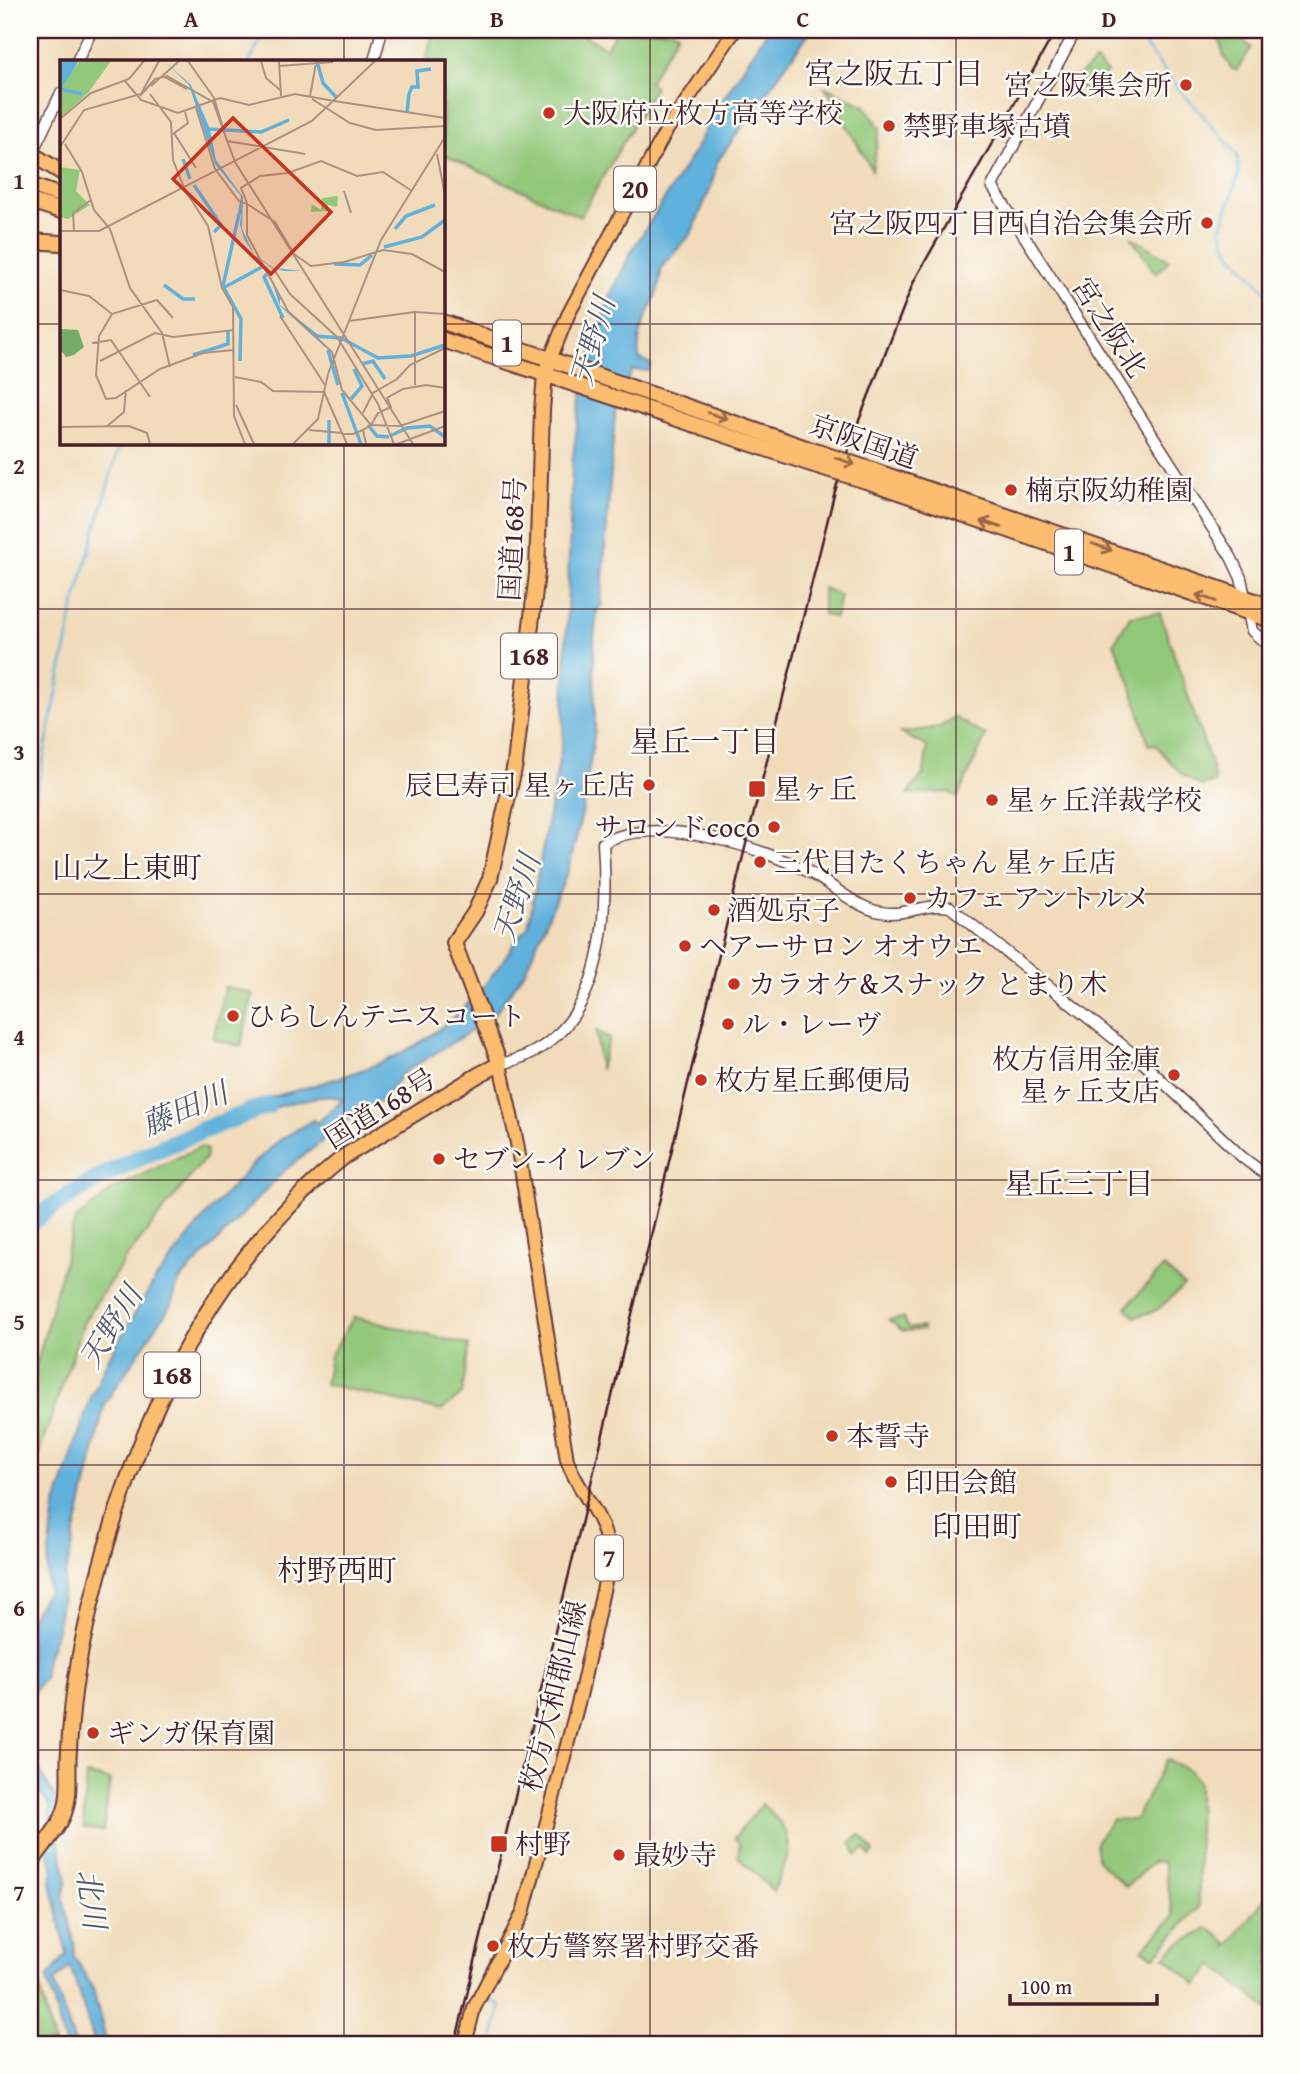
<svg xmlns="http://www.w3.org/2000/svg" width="1300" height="2074" viewBox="0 0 1300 2074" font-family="'Gentium Book Plus','Noto Serif JP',serif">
<rect width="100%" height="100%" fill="#fdfcf7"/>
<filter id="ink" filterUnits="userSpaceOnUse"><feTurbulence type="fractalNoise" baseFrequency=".0143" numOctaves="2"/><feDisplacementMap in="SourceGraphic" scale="14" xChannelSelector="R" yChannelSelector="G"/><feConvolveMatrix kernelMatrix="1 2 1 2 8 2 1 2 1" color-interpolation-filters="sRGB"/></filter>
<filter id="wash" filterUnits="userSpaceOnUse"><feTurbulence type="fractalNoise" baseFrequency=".00686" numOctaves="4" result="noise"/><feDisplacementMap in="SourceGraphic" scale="28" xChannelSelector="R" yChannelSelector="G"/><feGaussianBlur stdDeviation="1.57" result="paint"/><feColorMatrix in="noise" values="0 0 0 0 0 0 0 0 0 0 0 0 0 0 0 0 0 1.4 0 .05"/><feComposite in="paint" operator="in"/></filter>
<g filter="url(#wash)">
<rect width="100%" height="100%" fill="#f1dbba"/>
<path fill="#92c87a" stroke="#6e7452" stroke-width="2" d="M433 30H575L606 48 617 30H672L678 33 649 82 655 87 580 217 443 154V61H426Z
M1217 30H1233L1251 48 1237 70 1232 69 1224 57Z
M1096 61 1107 73 1084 92 1074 79Z
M825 87 865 106 880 128 872 170Z
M1131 237 1169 260 1156 274Z
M823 588 840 595 835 618 823 614Z
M1160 613 1212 767 1215 782 1201 786 1181 774 1155 744 1149 745 1130 681 1114 643 1130 616Z
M954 717 986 736 957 798 949 792 908 794 924 773 927 746 900 733 940 727Z
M225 987 253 994 241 1046 213 1039Z
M596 1031 609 1038 600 1070Z
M199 1147 207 1150 206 1157 126 1258 84 1321 30 1480V1389L75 1220 112 1190Z
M1164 1267 1184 1286 1157 1310 1135 1317 1126 1307Z
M354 1317 469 1345 462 1394 441 1411 325 1384 330 1356Z
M903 1318 909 1328 923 1327V1330L903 1331 889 1320Z
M1166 1759 1190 1771 1198 1782 1199 1907 1155 1956 1142 1950 1174 1917 1163 1861 1153 1862 1126 1887 1097 1860 1096 1841 1112 1819 1135 1820Z
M86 1775 110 1780 103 1831 83 1828Z
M762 1804C798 1837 793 1850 773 1891L738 1857 740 1843 734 1838Z
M860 1835 874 1852 871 1856 864 1849 857 1855 851 1843Z
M1270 1892V2011L1213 1965 1197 1985 1165 1957C1180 1939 1192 1941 1208 1927L1227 1943V1947Z
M30 1965 34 1966 54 2044H30Z"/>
<path fill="#61b1db" stroke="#566883" stroke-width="2" d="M768 30H811L717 162 711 187 691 234 661 268C661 305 635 316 639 358L651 364 648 371 632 370 615 414 601 606 597 611 594 638 595 729 583 809 568 871 525 971 496 1012 476 1028 403 1073 383 1099 354 1116 284 1171 179 1281 171 1305 105 1403 65 1576 57 1629 44 1667 45 1677 30 1696V1618L48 1591 47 1568 55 1508 89 1402 109 1357 155 1280 207 1214 254 1163 281 1139 313 1120 317 1123 343 1100C327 1088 267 1110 247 1117L245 1105C322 1081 397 1071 458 1013 472 1000 486 985 497 969 508 954 515 940 528 927L563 739 572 464 580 403 599 328 612 292 633 249 694 152 714 113Z
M30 1754 58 1803V1834L67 1881 63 1898 75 1945 73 1954 93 1989 107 2044H95L70 1966 54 1982 75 2044H65L47 1978 67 1954 51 1883 53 1865 48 1853 50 1805 38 1792 30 1776Z"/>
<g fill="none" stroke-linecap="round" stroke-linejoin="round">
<path stroke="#61b1db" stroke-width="2.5" d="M1133 30 1173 82 1237 154 1239 173 1221 229 1229 251 1270 296
M250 61 266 30
M30 826 75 602 120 443
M485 1998 501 2005 492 2044"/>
<path stroke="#61b1db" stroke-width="18" d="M30 1223C101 1169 184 1136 267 1106"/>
</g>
</g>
<g filter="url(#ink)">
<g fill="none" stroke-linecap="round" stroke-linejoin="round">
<g stroke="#633b40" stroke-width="13">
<path id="minor" d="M1076 30 992 186 1231 557 1241 578 1252 631 1270 647
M77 61 92 30
M374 61 382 30
M30 157 61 93
M500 1064C601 1043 609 927 603 843 656 813 761 847 811 873 832 885 857 908 881 912 905 917 927 902 950 907L1137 1057 1242 1157 1270 1178"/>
</g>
<g stroke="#633b40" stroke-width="16">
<path id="major" d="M551 357 568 315 666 131 735 30
M465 2044 474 2008 523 1913 581 1692 609 1563C608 1514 582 1501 567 1460L517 1143 500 1064"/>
</g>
<g stroke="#633b40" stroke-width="18">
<path id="highway" d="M30 153 61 172
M30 185 61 196
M30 201 61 211
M30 241 61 243
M443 322 815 451
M443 340 811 464
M875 471 1270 606
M869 482 1270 620
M30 1866C38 1849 54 1836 62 1818 72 1798 67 1773 69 1750 71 1713 75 1676 83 1640 121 1459 196 1274 345 1156L480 1074 500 1064 454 943 475 912 490 879 515 764 537 573 542 410 545 374 551 357"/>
</g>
<use href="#minor" stroke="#fff" stroke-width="10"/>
<use href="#major" stroke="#fcbd6f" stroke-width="12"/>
<use href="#highway" stroke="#fcbd6f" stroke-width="14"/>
<path stroke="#4a1f2b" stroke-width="2.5" d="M455 2044 745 848 835 491 852 438 914 281 1056 30"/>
<g stroke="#633b40" stroke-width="18" stroke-linecap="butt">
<path id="highway-bridge" d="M815 451 875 471
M811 464 869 482"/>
</g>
<use href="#highway-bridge" stroke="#fcbd6f" stroke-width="14"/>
</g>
<defs><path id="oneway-shaft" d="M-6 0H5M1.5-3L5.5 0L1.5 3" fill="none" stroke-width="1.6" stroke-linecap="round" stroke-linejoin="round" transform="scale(1.75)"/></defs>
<g stroke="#9a664a">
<use href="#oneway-shaft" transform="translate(718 416) rotate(19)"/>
<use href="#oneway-shaft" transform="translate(845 461) rotate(19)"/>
<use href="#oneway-shaft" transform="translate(991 524) rotate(-161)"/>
<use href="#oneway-shaft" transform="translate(1102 547) rotate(19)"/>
<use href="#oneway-shaft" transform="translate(1206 598) rotate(-161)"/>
</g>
</g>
<path fill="none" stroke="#4a1f2b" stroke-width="2" stroke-opacity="0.55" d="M344 30V61M650 30V2044M956 30V2044M30 324H61M443 324H1270M344 443V2044M30 609H1270M30 894H1270M30 1180H1270M30 1465H1270M30 1750H1270"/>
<g fill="#c8321e" stroke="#fdfcf7" stroke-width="2.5">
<circle cx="1186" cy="85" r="7"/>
<circle cx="549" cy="113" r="7"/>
<circle cx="889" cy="126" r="7"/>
<circle cx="1207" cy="223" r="7"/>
<circle cx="1011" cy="490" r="7"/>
<circle cx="649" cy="785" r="7"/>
<rect x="748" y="780" width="18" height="18" rx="3.5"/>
<circle cx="992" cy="800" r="7"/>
<circle cx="774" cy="827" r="7"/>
<circle cx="760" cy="862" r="7"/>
<circle cx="910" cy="898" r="7"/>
<circle cx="714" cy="910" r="7"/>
<circle cx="685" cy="946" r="7"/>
<circle cx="734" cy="984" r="7"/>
<circle cx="233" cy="1016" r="7"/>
<circle cx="728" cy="1024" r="7"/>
<circle cx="1174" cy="1075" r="7"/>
<circle cx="701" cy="1080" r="7"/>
<circle cx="439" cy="1159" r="7"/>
<circle cx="832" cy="1436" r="7"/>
<circle cx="891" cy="1482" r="7"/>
<circle cx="93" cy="1733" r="7"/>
<rect x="490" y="1835" width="18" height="18" rx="3.5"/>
<circle cx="619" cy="1855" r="7"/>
<circle cx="493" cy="1946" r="7"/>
</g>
<g text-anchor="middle" stroke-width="5" stroke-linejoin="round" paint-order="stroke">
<g fill="#fdfcf7" stroke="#806168" stroke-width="2">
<rect x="614" y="166.5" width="42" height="45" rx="5"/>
<rect x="493" y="320.5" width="28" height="45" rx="5"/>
<rect x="1055" y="529.5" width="28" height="45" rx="5"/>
<rect x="501" y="633.5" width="56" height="45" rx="5"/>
<rect x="144" y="1352.5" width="56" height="45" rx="5"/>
<rect x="595" y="1535.5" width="28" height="45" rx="5"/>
</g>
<g font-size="26" font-weight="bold" fill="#4a1f2b">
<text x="635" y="198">20</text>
<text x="507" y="352">1</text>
<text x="1069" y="561">1</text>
<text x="529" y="665">168</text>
<text x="172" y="1384">168</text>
<text x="609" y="1567">7</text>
</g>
<g font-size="28" fill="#4a1f2b" stroke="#fdfcf7" text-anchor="start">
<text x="1172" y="95" text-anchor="end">宮之阪集会所</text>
<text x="563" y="123">大阪府立枚方高等学校</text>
<text x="903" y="136">禁野車塚古墳</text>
<text x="1193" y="233" text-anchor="end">宮之阪四丁目西自治会集会所</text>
<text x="1025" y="500">楠京阪幼稚園</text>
<text x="635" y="795" text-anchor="end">辰巳寿司 星ヶ丘店</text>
<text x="773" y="799">星ヶ丘</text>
<text x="1006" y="810">星ヶ丘洋裁学校</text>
<text x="760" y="837" text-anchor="end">サロンドcoco</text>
<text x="774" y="872">三代目たくちゃん 星ヶ丘店</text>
<text x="924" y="908">カフェ アントルメ</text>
<text x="728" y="920">酒処京子</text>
<text x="699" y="956">ヘアーサロン オオウエ</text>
<text x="748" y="994">カラオケ&amp;スナック とまり木</text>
<text x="247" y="1026">ひらしんテニスコート</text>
<text x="742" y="1034">ル・レーヴ</text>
<text x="1160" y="1069" text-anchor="end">枚方信用金庫<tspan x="1160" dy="32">星ヶ丘支店</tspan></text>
<text x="715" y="1090">枚方星丘郵便局</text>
<text x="453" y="1169">セブン-イレブン</text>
<text x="846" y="1446">本誓寺</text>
<text x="905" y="1492">印田会館</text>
<text x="107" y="1743">ギンガ保育園</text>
<text x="515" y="1854">村野</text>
<text x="633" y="1865">最妙寺</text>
<text x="507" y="1956">枚方警察署村野交番</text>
</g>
<g font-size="28" fill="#4a1f2b" stroke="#fdfcf7">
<text transform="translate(1110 327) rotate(57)" y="10">宮之阪北</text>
<text transform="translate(864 441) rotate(19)" y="10">京阪国道</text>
<text transform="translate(512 539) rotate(-87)" y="10">国道168号</text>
<text transform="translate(380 1108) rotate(-32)" y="10">国道168号</text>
<text transform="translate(553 1696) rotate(-76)" y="10">枚方大和郡山線</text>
</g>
<g font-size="30" fill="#4a1f2b" stroke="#fdfcf7">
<text x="894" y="84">宮之阪五丁目</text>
<text x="705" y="752">星丘一丁目</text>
<text x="127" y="878">山之上東町</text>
<text x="1079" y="1194">星丘三丁目</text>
<text x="977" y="1537">印田町</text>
<text x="337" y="1581">村野西町</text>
</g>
<g font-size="30" font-style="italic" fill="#535971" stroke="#fdfcf7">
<text transform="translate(593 341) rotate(-74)" y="10">天野川</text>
<text transform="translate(517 898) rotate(-72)" y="10">天野川</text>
<text transform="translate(185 1109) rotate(-23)" y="10">藤田川</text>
<text transform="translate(111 1327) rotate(-58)" y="10">天野川</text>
<text transform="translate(91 1899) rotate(82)" y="10">北川</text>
</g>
</g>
<g transform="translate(60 60)">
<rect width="385" height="385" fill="#f1dbba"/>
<path d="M20 1H51L28 33 0 58V27ZM0 107 20 110 16 131 30 145 8 159 0 157ZM262 138 278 136 277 147 268 145V151L251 152 252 144 261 150Z" fill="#92c87a"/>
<path d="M0 269 18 270 24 287 14 295 6 297 0 289Z" fill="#75ac6a"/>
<path d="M0 1H19L2 27H0ZM104 1 131 25 150 69 156 100 183 137 182 169 195 196 201 199 209 205 216 208 242 211H224L210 206 216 210 243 213 214 210 200 199 218 232 220 238V245L260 276 256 277 265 285V287L220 246 212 222 184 179 180 165 181 154 177 158 181 136 155 104 129 25Z" fill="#61b1db"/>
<path fill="none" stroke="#61b1db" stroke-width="3.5" d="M257 1 263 23 277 38M0 29 22 34M347 53 349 34 352 27H358L357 11 371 9M149 69 201 72 229 60M123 99 130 119M134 125 161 165 154 172M179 154 163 226 181 259 180 301M335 169 346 156 375 145M324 187 362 177 385 160M274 204 300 205 312 195M207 214 204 217 223 258M104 225 123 239H135M165 227 202 207M255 276 281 278 318 298 351 296 385 285M268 290 278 325M133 295 168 284V271M302 304 313 301 325 319M282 333 301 384M291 339 302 326 294 309M269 360V384M308 365 317 376 329 377M330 376 347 368 370 366 385 377"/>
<path fill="none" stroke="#ae9081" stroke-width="2" d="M128 1 154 38 167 81 245 94M201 1 206 18 220 30M219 1 221 36M219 6 273 2M105 17 127 29M65 21 81 40 118 53 160 38 189 45 235 34 274 41M91 26 119 1M90 34 111 62 113 100 125 130 148 166 162 228 173 247 174 356 185 384M80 36 95 19 107 16 153 42 175 102 353 384M250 36 256 3M252 39 290 63 316 70 385 66M274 41 385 58M136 48 155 109M0 59 31 33 69 19 84 1M114 73 136 108M113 74 128 63 125 52M5 84 22 112 34 150 50 169 70 228 102 273 110 307M0 87 24 50 81 34 99 1M377 94 385 135M155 109 179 141 187 144V175L228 251 272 292 282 330 311 365 303 370 306 384M284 131 291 153M187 143 181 128 200 116 228 113 261 101 297 116 323 112 352 131M187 144 215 162 234 194 251 206 284 202 323 190 352 194 385 212M14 170 13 153 31 140M0 171H39L252 61 315 1M215 211 230 234 277 277 318 344 334 384M0 230 29 236 52 254 97 240 113 258M355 252 385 254M52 254 39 276 36 315 46 339 56 338 100 309 143 293 173 290M220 256 265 325M289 261 355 252V325M32 283 51 280 90 337M40 301 95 273 113 277 174 270M175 317 201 322 213 331 264 332M385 328 366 325 343 329 327 338 331 347 318 353 311 365 340 366 385 351M264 332 287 384M176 345 194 384M303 353 313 333 337 319 350 305 385 288M0 367 69 366 87 373 90 384M46 367 64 352 66 330M249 370 293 374 303 370M233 384 258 359 268 314 321 180 385 77M337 384 385 366"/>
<path fill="#c8321e" fill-opacity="0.15" stroke="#c8321e" stroke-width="3.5" d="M173 58 271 152 211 214 113 119Z"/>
<rect width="385" height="385" fill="none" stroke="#4a1f2b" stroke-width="3.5"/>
</g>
<rect width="1300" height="2074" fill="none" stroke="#fdfcf7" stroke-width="77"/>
<path d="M1010 1994v10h147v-10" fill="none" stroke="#4a1f2b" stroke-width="3.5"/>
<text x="1020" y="1994" font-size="21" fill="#4a1f2b" stroke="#fdfcf7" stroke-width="5" paint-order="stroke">100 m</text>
<rect x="38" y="38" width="1224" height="1998" fill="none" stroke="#4a1f2b" stroke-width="2.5"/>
<g font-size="23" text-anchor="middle" font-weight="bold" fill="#4a1f2b">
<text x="191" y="27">A</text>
<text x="497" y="27">B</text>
<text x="803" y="27">C</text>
<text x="1109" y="27">D</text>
<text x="19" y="189">1</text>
<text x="19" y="474">2</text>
<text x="19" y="760">3</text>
<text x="19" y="1045">4</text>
<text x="19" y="1330">5</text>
<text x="19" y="1616">6</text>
<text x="19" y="1901">7</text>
</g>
</svg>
